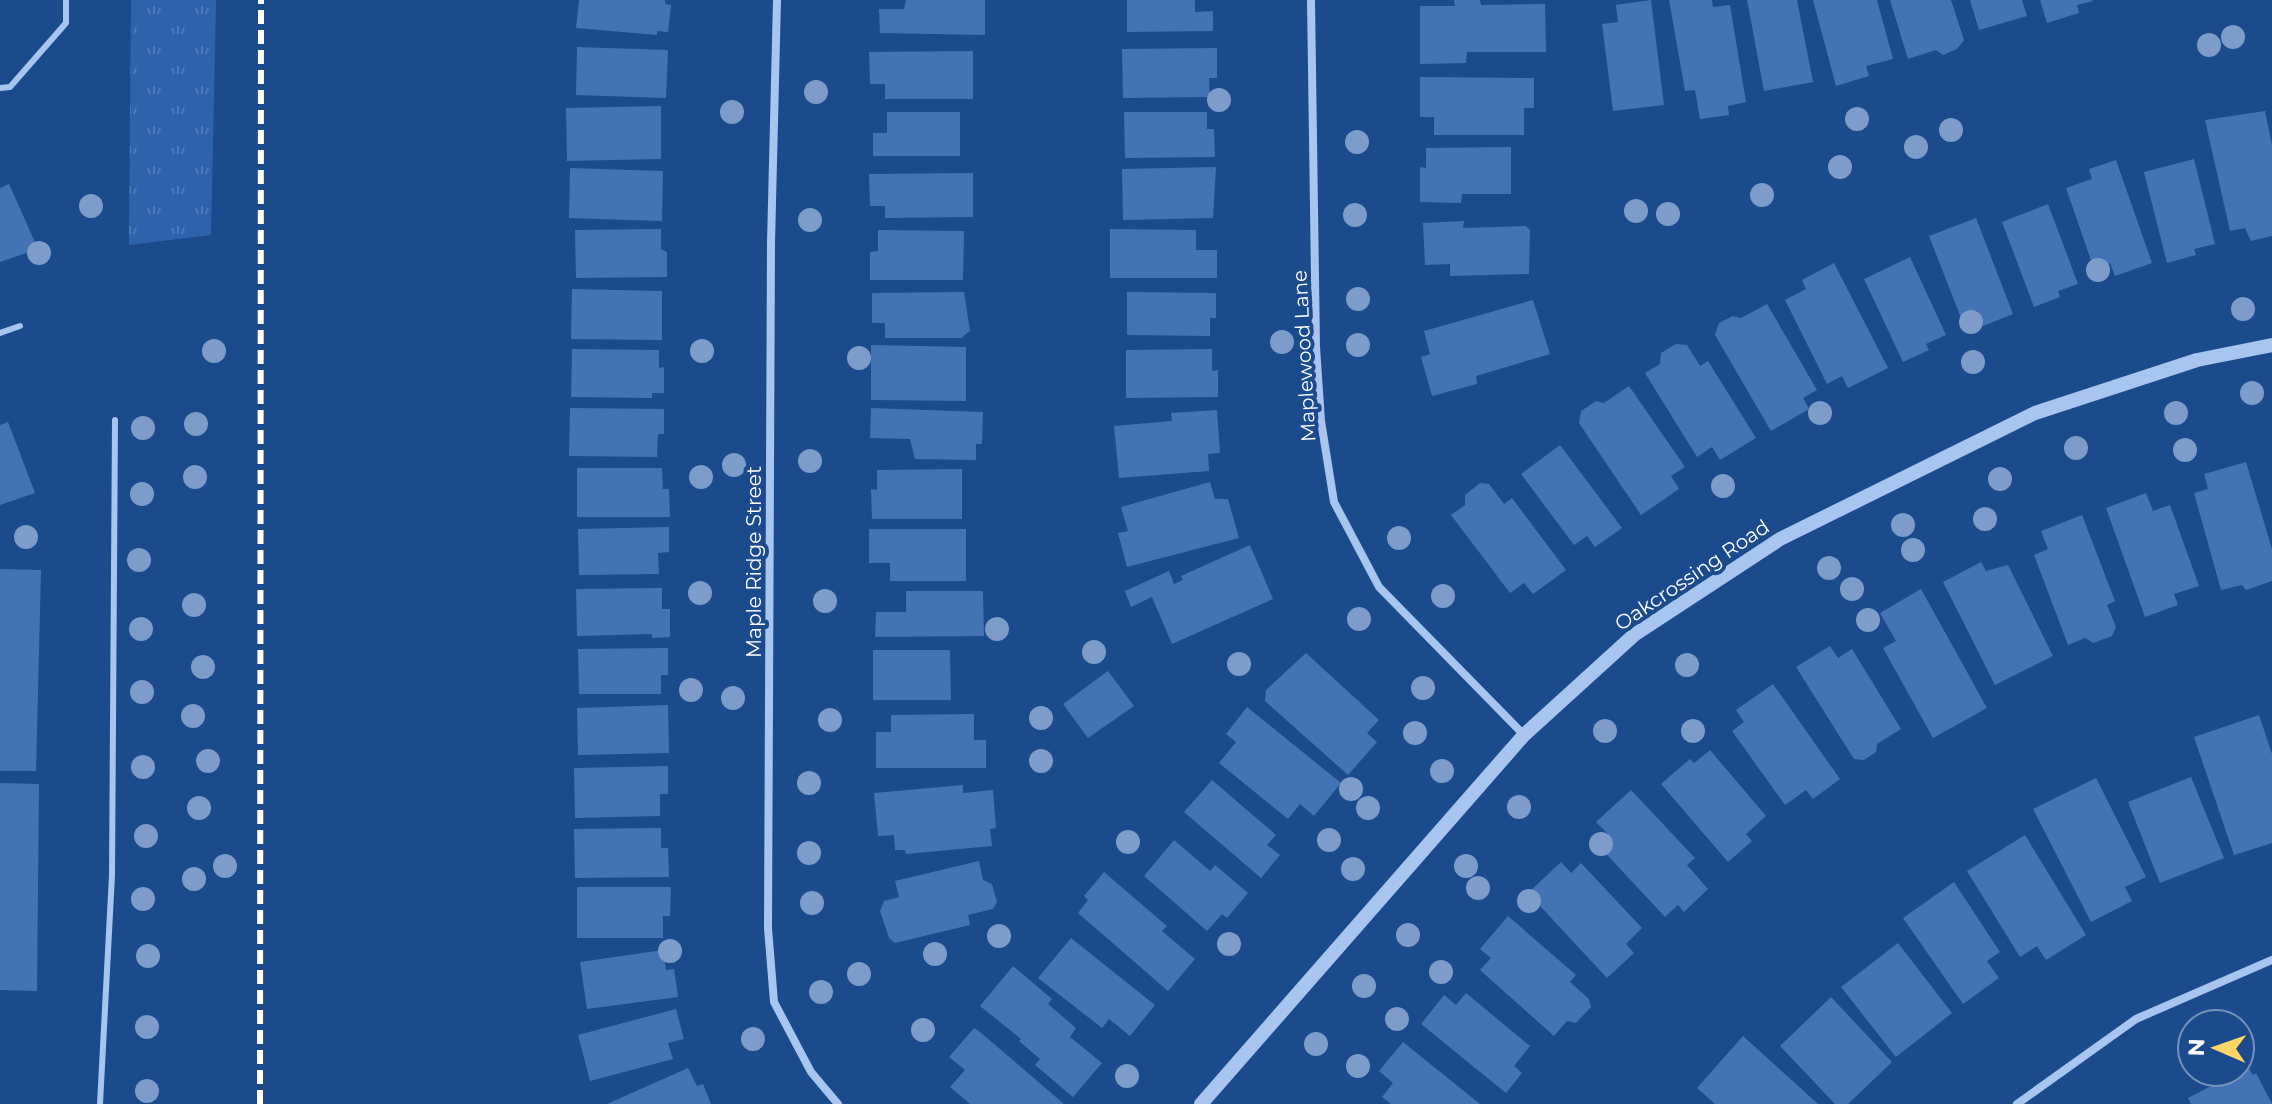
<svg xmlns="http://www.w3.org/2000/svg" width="2272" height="1104" viewBox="0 0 2272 1104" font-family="Montserrat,sans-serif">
<defs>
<pattern id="grass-tufts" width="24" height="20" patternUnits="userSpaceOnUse" patternTransform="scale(2)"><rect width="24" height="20" fill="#2e63ab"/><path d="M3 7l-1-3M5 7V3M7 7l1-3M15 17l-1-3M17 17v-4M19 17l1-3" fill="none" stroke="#4d7ab8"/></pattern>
</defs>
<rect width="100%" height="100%" fill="#1b4a8d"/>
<path fill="url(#grass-tufts)" d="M131 0H216L211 235 129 245Z"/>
<path fill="#4473b5" d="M579 0H665V4L671 5 668 32 657 31V35L576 28Z
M906 0H985V35L880 33 879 9H904Z
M1127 0H1195V12L1213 11V31L1127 32Z
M1454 0H1480L1481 5 1545 4 1546 52H1467L1466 63 1420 64V6H1455Z
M1651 0 1664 105 1613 111 1602 24 1618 22 1616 5Z
M1669 0H1712L1713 7 1730 5 1746 102 1728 106 1729 115 1700 119 1695 90 1685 91Z
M1747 0H1797L1813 82 1764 91Z
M1813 0H1877L1893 59 1866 66 1869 76 1836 86Z
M1890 0H1951L1964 40 1957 49 1943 55 1936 50 1908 59Z
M1970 0H2022L2027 16 1979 30Z
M2040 0H2092L2093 1 2077 5 2079 13 2047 23Z
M577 47 668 50 666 98 576 95Z
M1217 48V78H1209L1210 97 1123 98 1122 49Z
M973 51V99H885V84H870L869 52Z
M1420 77 1534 78V108H1524V135H1434V117H1420Z
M661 106V159L567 161 566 108Z
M2265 111 2272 145V236L2251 241 2245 228 2230 231 2205 120Z
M887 112H960V156H873V133H887Z
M1124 112H1207V129H1214L1215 157 1125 158Z
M1511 147V194H1462L1461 203 1420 202V167L1426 168V148Z
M2194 159 2215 244 2194 249 2196 255 2167 263 2144 172Z
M2116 160 2152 263 2115 276 2110 263 2094 269 2066 188 2092 179 2089 169Z
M1216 167 1213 218 1123 220 1122 169Z
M570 168 663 171 662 221 569 218Z
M973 173V217L885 218V206H870L869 174Z
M9 184 38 249 0 262V188Z
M2048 204 2078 284 2058 291 2060 297 2034 307 2002 222Z
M1976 218 2013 314 1983 326 1977 311 1961 318 1929 236Z
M1464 221 1463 228 1526 226 1530 230 1529 274 1450 276V264L1425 265 1423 223Z
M661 229V249L667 252V277L576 278 575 230Z
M1110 229 1196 230V250H1217V278H1110Z
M878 230 964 231 963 280H870V252L878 251Z
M1910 257 1946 335 1926 344 1929 350 1903 362 1864 279Z
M1834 263 1888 368 1848 388 1842 376 1827 384 1785 300 1806 289 1802 280Z
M572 289 662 291V340L571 339Z
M964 292 970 331 961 338H885V323H872V293Z
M1127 292 1216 293V318H1210V336L1127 335Z
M1533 300 1550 354 1476 376 1477 384 1432 396 1421 357 1430 354 1424 331Z
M1767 304 1817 390 1803 398 1809 409 1771 431 1715 335 1719 323 1733 316 1741 318Z
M1676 344 1687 345 1700 366 1708 361 1756 438 1720 460 1712 447 1697 457 1645 373 1660 364 1661 353Z
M871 345 966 347V401L871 400Z
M572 349 659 350V368L664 367V393H652V398L571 397Z
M1212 349V371L1218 370V397L1126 398V350Z
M1629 386 1685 467 1671 476 1679 489 1641 515 1579 423 1581 411 1596 401 1604 403Z
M570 408 664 409V434H658L657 457 569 456Z
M871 408 983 412 982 444H976V460L915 459 910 439 870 438Z
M1217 410 1220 453 1208 454 1209 471 1119 478 1114 426 1172 421 1171 413Z
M8 422 35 493 0 505V425Z
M1560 445 1622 528 1595 547 1587 536 1574 545 1521 474Z
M2246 462 2272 549V581L2246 590 2242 585 2221 590 2194 493 2208 489 2204 474Z
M577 468H662L663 489H669L670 517H577Z
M962 469V519H872L871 489 877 490V470Z
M1210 482 1215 499H1228L1239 538 1127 567 1118 533 1128 531 1121 507Z
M1480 483 1489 484 1504 504 1512 498 1566 570 1533 594 1524 583 1510 593 1451 515 1465 505V495Z
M2146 493 2153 511 2170 505 2199 586 2174 594 2178 605 2145 617 2106 508Z
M2082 515 2115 601 2107 605 2116 627 2112 636 2093 643 2085 638 2068 645 2034 555 2048 549 2041 531Z
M669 527V552L658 553 659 574 579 575 578 529Z
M869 529H966V581H890V563H869Z
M1250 545 1273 599 1172 644 1152 597 1131 607 1125 591 1169 571 1174 584 1183 580 1181 576Z
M1981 562 1986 571 2008 565 2053 656 1995 685 1943 582Z
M0 569 41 570 36 771H0Z
M662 588V609H670V637L652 638V634L577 636 576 589Z
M1921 589 1987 708 1933 738 1883 648 1896 641 1880 613Z
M906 591H983L984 636 875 637 876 612H906Z
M1830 646 1838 658 1852 649 1901 729 1877 744 1876 752 1864 760 1854 759 1796 667Z
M668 648V675H661V694H579L578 649Z
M873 650H950L951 700H873Z
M1306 653 1379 720 1367 733 1377 742 1348 775 1265 701 1266 690Z
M1108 671 1134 706 1088 738 1063 704Z
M1773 684 1840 779 1813 799 1806 790 1785 805 1732 731 1744 722 1736 710Z
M668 705 669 753 578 755 577 708Z
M1247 707 1341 783 1314 816 1300 804 1288 819 1219 763 1236 742 1226 734Z
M974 714V740H986V768H876V732H891V715Z
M2259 715 2272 754V843L2234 855 2194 737Z
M1710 750 1766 816 1746 834 1752 841 1728 862 1661 784 1690 759 1694 763Z
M668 766V794H660V816L575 818 574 768Z
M2191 777 2224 858 2160 883 2128 802Z
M2096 778 2146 877 2125 887 2132 901 2091 922 2033 809Z
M1212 780 1276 835 1267 845 1280 855 1261 878 1184 812Z
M0 783 39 784 37 991 0 990Z
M963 785V793L993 790 996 828 990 829 992 846 906 854 905 850H895L894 835 878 836 874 793Z
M1631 790 1695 858 1687 865 1708 889 1684 912 1678 905 1665 917 1597 844 1608 834 1596 822Z
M661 828V848H668L669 877 575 878 574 829Z
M2025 835 2086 935 2046 960 2037 946 2020 957 1967 871Z
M1174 840 1210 871 1215 865 1248 893 1227 918 1222 914 1207 931 1144 876Z
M979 861 983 880 992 884 997 902 993 909 968 915 970 925 895 943 889 938 880 911 884 901 899 897 895 881Z
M1561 862 1571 873 1581 863 1642 928 1626 944 1634 953 1607 978 1528 893Z
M1104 872 1167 926 1162 931 1195 959 1168 991 1078 913 1088 900 1084 896Z
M1954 882 2000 952 1987 961 1999 978 1963 1004 1903 918Z
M577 887H671L670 916H663V938H577Z
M1508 916 1576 975 1570 982 1589 999 1591 1007 1576 1023 1567 1021 1554 1036 1480 970 1491 958 1480 949Z
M1071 938 1155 1005 1130 1036 1109 1019 1102 1028 1038 978Z
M1898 943 1952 1013 1896 1057 1841 987Z
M663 950 666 970 674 969 678 997 587 1009 580 962Z
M1013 966 1052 999 1048 1004 1076 1028 1070 1037 1102 1063 1073 1097 1035 1065 1040 1059 1019 1041 1021 1039 980 1006Z
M1466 993 1530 1046 1514 1066 1522 1073 1506 1093 1421 1024 1444 995 1456 1005Z
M1831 997 1892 1062 1848 1104H1835L1780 1046Z
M676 1009 684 1039 668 1043 673 1059 590 1081 578 1035Z
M974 1028 980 1032 1064 1104H970L950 1087 965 1070 949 1057Z
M1743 1036 1818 1104H1715L1697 1088Z
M1403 1042 1480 1104H1391L1382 1097 1393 1083 1379 1071Z
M2248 1067 2253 1075 2256 1073 2272 1104H2191L2188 1098Z
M688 1068 697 1086 703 1084 711 1104H607Z"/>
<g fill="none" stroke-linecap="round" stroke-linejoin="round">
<path stroke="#a7c5ee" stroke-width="6" d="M0 88 10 87 66 23V0
M0 333 20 326
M100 1104 112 875 115 420"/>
<path stroke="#a7c5ee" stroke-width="8" d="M777 0 771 243 768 928 774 1002 811 1072 838 1104
M1311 0 1316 347 1321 421 1334 502 1379 587 1524 735
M2017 1104 2136 1019 2272 960"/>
<path stroke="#a7c5ee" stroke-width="14" d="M1201 1104 1524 735 1634 635 1780 539 2035 413 2197 360 2272 345"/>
<path stroke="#fff" stroke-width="6" stroke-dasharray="14 6" stroke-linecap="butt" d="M260 1104 261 0"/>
</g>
<g fill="#7d9cc9">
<circle cx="2233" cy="37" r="12"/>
<circle cx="2209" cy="45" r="12"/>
<circle cx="816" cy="92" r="12"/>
<circle cx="1219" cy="100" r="12"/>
<circle cx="732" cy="112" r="12"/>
<circle cx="1857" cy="119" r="12"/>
<circle cx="1951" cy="130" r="12"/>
<circle cx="1357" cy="142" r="12"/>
<circle cx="1916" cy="147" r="12"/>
<circle cx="1840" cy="167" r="12"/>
<circle cx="1762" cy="195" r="12"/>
<circle cx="91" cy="206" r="12"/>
<circle cx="1636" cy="211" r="12"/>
<circle cx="1668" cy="214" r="12"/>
<circle cx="1355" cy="215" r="12"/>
<circle cx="810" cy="220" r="12"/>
<circle cx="39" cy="253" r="12"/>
<circle cx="2098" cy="270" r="12"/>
<circle cx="1358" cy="299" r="12"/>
<circle cx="2243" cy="309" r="12"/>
<circle cx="1971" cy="322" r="12"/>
<circle cx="1282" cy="342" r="12"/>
<circle cx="1358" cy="345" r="12"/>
<circle cx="214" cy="351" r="12"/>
<circle cx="702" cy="351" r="12"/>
<circle cx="859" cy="358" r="12"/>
<circle cx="1973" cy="362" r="12"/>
<circle cx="2252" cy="393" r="12"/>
<circle cx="1820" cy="413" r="12"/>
<circle cx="2176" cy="413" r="12"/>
<circle cx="196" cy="424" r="12"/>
<circle cx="143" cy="428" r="12"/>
<circle cx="2076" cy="448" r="12"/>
<circle cx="2185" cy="450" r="12"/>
<circle cx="810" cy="461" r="12"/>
<circle cx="734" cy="465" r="12"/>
<circle cx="195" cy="477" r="12"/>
<circle cx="701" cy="477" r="12"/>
<circle cx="2000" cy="479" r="12"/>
<circle cx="1723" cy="486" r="12"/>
<circle cx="142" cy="494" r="12"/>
<circle cx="1985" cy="519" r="12"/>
<circle cx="1903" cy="525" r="12"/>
<circle cx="26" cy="537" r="12"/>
<circle cx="1399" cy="538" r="12"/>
<circle cx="1913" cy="550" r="12"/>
<circle cx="139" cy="560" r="12"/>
<circle cx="1829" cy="568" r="12"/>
<circle cx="1852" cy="589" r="12"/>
<circle cx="700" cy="593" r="12"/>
<circle cx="1443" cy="596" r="12"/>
<circle cx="825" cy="601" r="12"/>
<circle cx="194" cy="605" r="12"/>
<circle cx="1359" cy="619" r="12"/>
<circle cx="1868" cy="620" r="12"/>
<circle cx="141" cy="629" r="12"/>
<circle cx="997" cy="629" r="12"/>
<circle cx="1094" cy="652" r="12"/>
<circle cx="1239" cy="664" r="12"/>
<circle cx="1687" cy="665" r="12"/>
<circle cx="203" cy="667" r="12"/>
<circle cx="1423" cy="688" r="12"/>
<circle cx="691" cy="690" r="12"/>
<circle cx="142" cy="692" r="12"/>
<circle cx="733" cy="698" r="12"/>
<circle cx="193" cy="716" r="12"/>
<circle cx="1041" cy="718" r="12"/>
<circle cx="830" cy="720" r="12"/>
<circle cx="1605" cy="731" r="12"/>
<circle cx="1693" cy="731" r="12"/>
<circle cx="1415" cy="733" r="12"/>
<circle cx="208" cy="761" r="12"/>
<circle cx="1041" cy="761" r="12"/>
<circle cx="143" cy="767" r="12"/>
<circle cx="1442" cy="771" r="12"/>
<circle cx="809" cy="783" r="12"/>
<circle cx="1351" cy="789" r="12"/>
<circle cx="1519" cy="807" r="12"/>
<circle cx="199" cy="808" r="12"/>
<circle cx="1368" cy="808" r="12"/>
<circle cx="146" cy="836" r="12"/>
<circle cx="1329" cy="840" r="12"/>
<circle cx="1128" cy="842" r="12"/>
<circle cx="1601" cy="844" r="12"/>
<circle cx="809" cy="853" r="12"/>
<circle cx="225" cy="866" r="12"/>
<circle cx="1466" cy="866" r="12"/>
<circle cx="1353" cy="869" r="12"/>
<circle cx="194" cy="879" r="12"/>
<circle cx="1478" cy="888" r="12"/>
<circle cx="143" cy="899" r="12"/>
<circle cx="1529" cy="901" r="12"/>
<circle cx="812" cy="903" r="12"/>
<circle cx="1408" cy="935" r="12"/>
<circle cx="999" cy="936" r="12"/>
<circle cx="1229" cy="944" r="12"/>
<circle cx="670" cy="951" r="12"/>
<circle cx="935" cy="954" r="12"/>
<circle cx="148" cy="956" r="12"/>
<circle cx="1441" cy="972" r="12"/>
<circle cx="859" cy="974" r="12"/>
<circle cx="1364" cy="986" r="12"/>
<circle cx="821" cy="992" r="12"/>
<circle cx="1397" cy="1019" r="12"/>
<circle cx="147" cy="1027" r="12"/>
<circle cx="923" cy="1030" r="12"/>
<circle cx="753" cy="1039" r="12"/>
<circle cx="1316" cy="1044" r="12"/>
<circle cx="1358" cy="1066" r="12"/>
<circle cx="1127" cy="1076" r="12"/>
<circle cx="147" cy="1091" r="12"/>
</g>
<g text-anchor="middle" stroke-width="8" stroke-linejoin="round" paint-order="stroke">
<g font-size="20" fill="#fff" stroke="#1b4a8d">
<text transform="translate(1304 356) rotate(-93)" y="7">Maplewood Lane</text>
<text transform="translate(754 562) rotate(-90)" y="7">Maple Ridge Street</text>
<text transform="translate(1692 575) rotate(-34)" y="7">Oakcrossing Road</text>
</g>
</g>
<g transform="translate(2216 1048) rotate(272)"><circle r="38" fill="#1b4a8d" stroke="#7692bb" stroke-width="2"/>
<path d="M0-6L14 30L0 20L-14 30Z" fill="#ffd664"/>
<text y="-12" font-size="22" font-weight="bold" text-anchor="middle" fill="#ffffff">N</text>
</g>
</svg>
